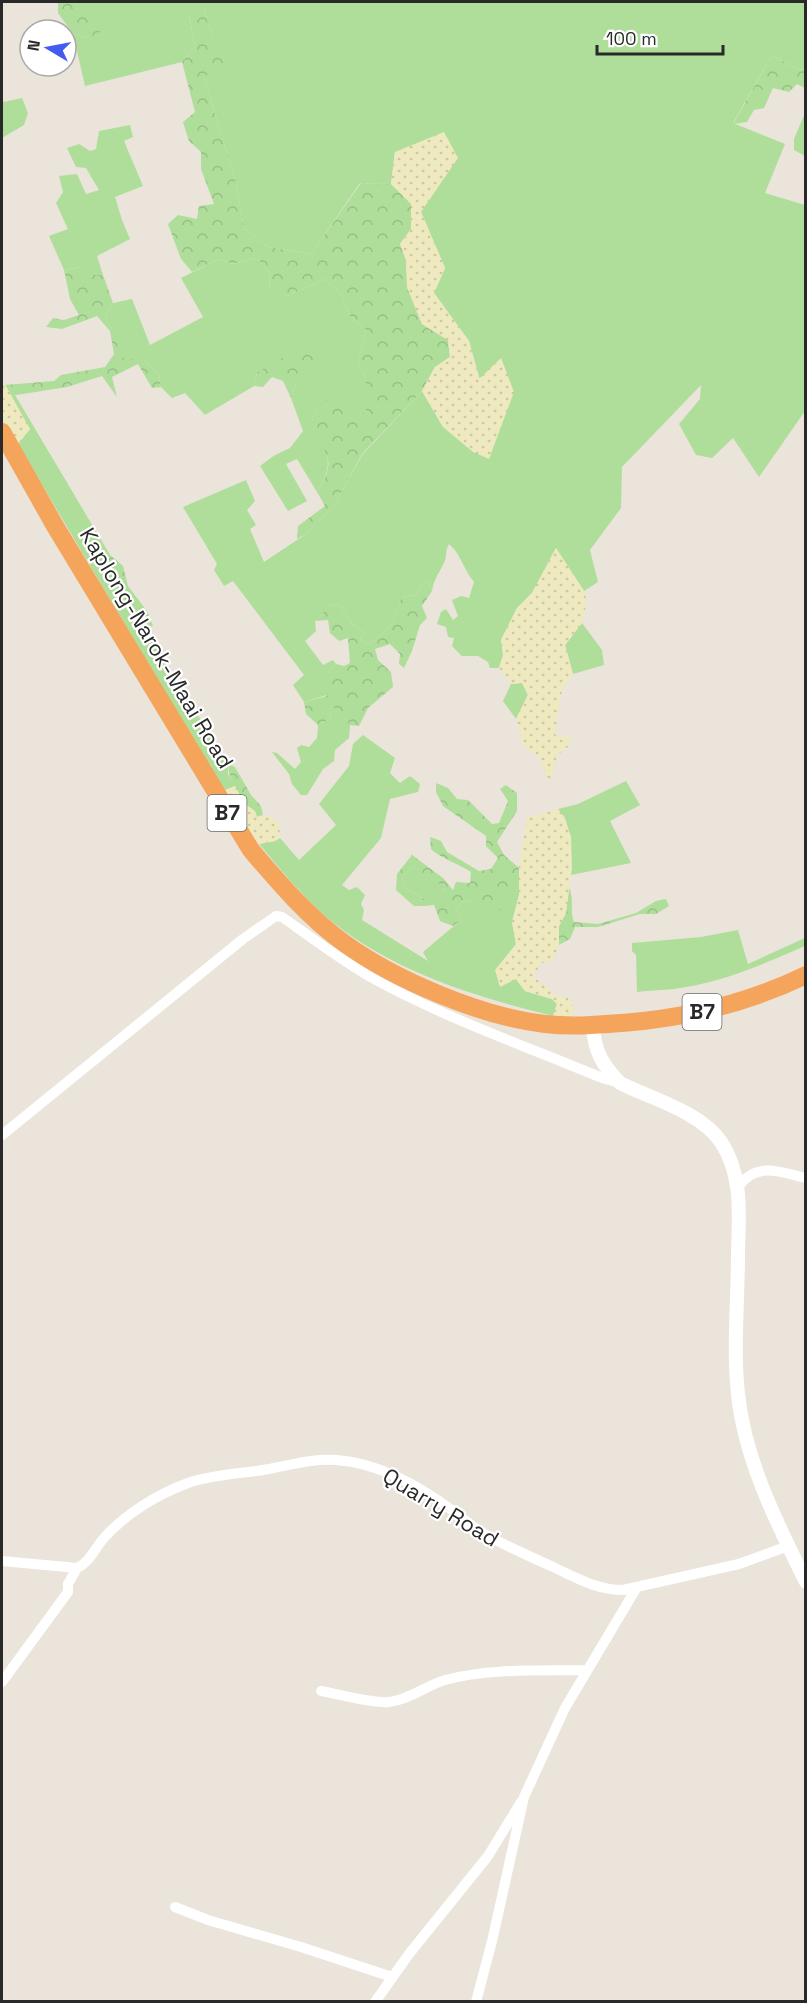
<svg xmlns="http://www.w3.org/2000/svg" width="807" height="2003" viewBox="0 0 807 2003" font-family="'Space Grotesk',sans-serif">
<defs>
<pattern id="forest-crowns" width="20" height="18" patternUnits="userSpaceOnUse" patternTransform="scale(1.5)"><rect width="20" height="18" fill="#afde9a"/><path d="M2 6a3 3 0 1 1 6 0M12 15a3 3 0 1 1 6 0" fill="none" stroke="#97be85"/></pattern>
<pattern id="sand-dots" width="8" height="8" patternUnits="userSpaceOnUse" patternTransform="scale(1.5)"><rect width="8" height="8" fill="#eee9bf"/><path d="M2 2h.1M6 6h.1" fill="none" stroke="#ccc8a4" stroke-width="1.8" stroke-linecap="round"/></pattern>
</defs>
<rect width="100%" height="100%" fill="#eae4db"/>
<path fill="#afde9a" d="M75 2H805V69L799 70 772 55 733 123 785 144 765 193 805 205V411L759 477 733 438 712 458 696 455 679 424 700 399 701 385 622 467 621 508 590 550 598 582 584 591 556 548 532 593 517 608 501 640 503 655 499 668H490L488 662 478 656H462L452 646 454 638 448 637 446 627 437 624 441 612 446 609 453 620 458 616 452 600 461 596 469 598 474 582C464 571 461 554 449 544 445 551 447 557 444 563 439 573 434 579 432 591L428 581 421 584 416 595 401 597C396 622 388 630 369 645L360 640 365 633 351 623 340 605 331 604 315 621 316 631 305 641 323 665 333 660 336 664 327 674V695L304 702 293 685 304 675 233 581 224 586 214 570 217 564 183 507 246 480 255 501 247 510 256 525 250 529 264 562 306 534 335 504 362 455 422 391 443 427 480 380 469 341 434 293 445 268 395 151 391 184 360 183 311 254 268 247 244 228 236 183 204 77 212 37 204 8 189 15 195 47 182 62 85 86 73 34 89 38Z
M22 98 28 113 24 125 2 138V99L4 102Z
M805 113 806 155 805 156 794 150V139Z
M130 125 133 137 124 141 143 186 115 197 122 220 130 239 97 256 103 275H84L80 267 64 270 49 236 68 229 56 203 63 192 59 176 77 174 86 194 99 190 86 168 76 167 67 148 79 144 90 151 96 149 99 131Z
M257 258 269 272 270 292 287 296 325 279 341 294 350 316 366 330 358 362 366 379V412L357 415 318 404 312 421C326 451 337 461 317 492L297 459 286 464 307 501 288 511 260 466 275 455 290 448 303 431 291 398 297 380 257 373 254 386 205 415 185 393 172 398 161 387 159 376 145 360H124L105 315 113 303 132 299 150 345 203 317 181 278 219 259 233 264Z
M15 395 110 555 107 558 120 593 135 609 144 628 228 764V774L235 786 223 791 18 444 30 429 10 396Z
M582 623 602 650 604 665 573 674 565 645Z
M522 683 528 695 516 719 503 701 511 684Z
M332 704 350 725 349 738 335 750 334 761 323 769 307 795H301L292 784 289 774 272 752 277 753 295 769 301 762 297 748 301 745 309 747 317 738 318 725 330 719Z
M363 735 395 758 390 773 400 783 410 776 420 784 418 792 390 799 381 838 342 885 349 890 357 887 365 895 361 904 364 910 362 920 428 961 423 952 461 920 455 907 468 900 485 911 508 895H519L512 922 516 944V979L525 991 552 999 557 1004 553 1016C472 996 388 970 324 915 300 893 280 869 259 844L275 841 280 838 299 860 336 825 319 804 349 766 353 744Z
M626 781 640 805 610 821 631 863 571 875V837L558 809 578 804Z
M413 866 441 884 445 892 434 905 424 906V899L404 887 402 878Z
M738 930 748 964 805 938V946C768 962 732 978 692 986 674 990 655 990 637 992L636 955 632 951V943L701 937Z"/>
<path fill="url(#forest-crowns)" d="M58 2H75L79 9H91L101 31 89 38 73 34 58 13Z
M204 8 212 37 236 56 204 77 236 183 244 228 268 247 311 254 361 183 391 184 411 203V229L400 244 406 260 407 287 422 324 448 340 450 357 435 367 422 391 362 454 335 504 306 534 297 539 298 526 325 506 317 492C336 463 331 450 304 431L312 421 318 404 338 395 357 415 366 412V379L358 362 366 330 350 316 341 294 325 279 287 296 270 293 269 272 257 258 233 264 219 259 192 272 181 259 168 224 178 215 197 219 199 206 214 204 201 169V152L189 141 183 122 195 112 182 62 195 47 189 14Z
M772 55 799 70 805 69V88L797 84 789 92 773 88 764 108 754 110 747 122 733 124Z
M81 267 84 275H103L113 303 105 315 124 359 145 360 159 376 161 387 152 388 138 364 112 377 117 397 102 376 67 387 10 396 5 385 54 381 61 375 105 367 114 354 110 331 97 316 62 329 46 327 53 318 64 320 79 315 70 299 64 270Z
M310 352 323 363 312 381 297 380 291 398 283 381 272 377 263 387 254 386 257 373 278 359Z
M110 555 123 566 128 586 147 611 153 626 144 628 135 609 120 594 107 557Z
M428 581 432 591 422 606 427 618 420 625 412 651 404 668 399 664 400 654 390 644 375 649 378 660 391 672 393 687 368 708 359 726 350 725 332 705 330 719 318 725 306 714 304 702 327 696 322 684 327 674 336 664 344 666 350 663 348 638 339 641 330 633 328 620 315 621 331 604 340 605 351 623 365 633 360 640 369 645C388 630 396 622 401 597L416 595 421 584Z
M228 764 235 767 251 795 261 806 263 815 257 817C254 810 252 810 247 806 237 797 228 777 228 764Z
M436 783 448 788 457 799 468 800 492 824 499 823 508 801 500 789 506 785 517 793V811L497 842 504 855 519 868V895H508L500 910 486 912 468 900 455 907 461 920 453 926 440 921 434 905 445 891 440 884 413 866 402 878 404 887 424 899V906H414L396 890 397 874 412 855 443 878 453 890 456 882 470 883 471 872C459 864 440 858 431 849L430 837 441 841 447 852 479 871 491 869 498 858 486 846V836L443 806 436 792Z
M569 887C575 902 569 909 574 922L598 924 636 913 656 901 666 899 669 906 656 914H640L598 927H575L570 939 559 945V926L566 913Z"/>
<path fill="url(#sand-dots)" d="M444 132 458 158 421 212 445 268 434 293 469 341 479 379 501 358 514 392 489 459 473 452 443 427 422 391 435 367 450 357 448 340 422 324 407 287 406 260 400 244 411 229V204L391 184 395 152Z
M2 379 30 429 18 444 2 415Z
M556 548 584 591 587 602 582 623 565 645 573 674 562 689 555 735 572 738 567 748 557 755 553 775 548 782 540 758 524 746 516 719 528 695 522 683 511 684 499 668 503 655 501 640 517 608 532 593Z
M235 786 245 804 255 811 257 817C267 814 271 817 279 823L280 838 275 841 259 844 248 831 223 791Z
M558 809 565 818 571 837 572 868 566 913 559 926V945L553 961 541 963 533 977 546 986 553 995 568 998 574 1008 572 1017 553 1016 557 1004 552 999 525 991 516 979 500 987 495 970 516 944 512 922 519 895V868L527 818Z"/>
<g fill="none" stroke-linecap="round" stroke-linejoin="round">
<path stroke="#fff" stroke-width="10" d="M2 1135 243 939 276 916 282 917C312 938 342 961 374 979 447 1019 526 1046 602 1078L620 1083
M738 1187C757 1161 779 1172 806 1178
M2 1561 77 1568C91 1561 94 1549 104 1538 125 1514 158 1494 188 1483 213 1474 242 1474 269 1469 291 1465 313 1458 336 1460 379 1463 417 1485 452 1510 462 1517 471 1526 481 1532 503 1545 527 1555 551 1566 575 1577 596 1590 623 1590L739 1564 788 1546
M2 1682 68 1592V1584L77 1568
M321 1691C338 1694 373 1704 389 1702 409 1700 425 1686 445 1680 490 1668 540 1671 587 1670
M175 1907 208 1920 301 1947 392 1977
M375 2002 409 1954 488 1856 521 1802
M476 2002 493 1937 524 1797 565 1708 637 1587"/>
<path stroke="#fff" stroke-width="14" d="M593 1026C594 1051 603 1066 620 1083 652 1099 701 1112 721 1142 743 1175 739 1215 738 1253 738 1300 733 1348 738 1394 745 1461 777 1523 806 1582"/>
<path stroke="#f5a45b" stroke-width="18" d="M2 432 55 526 251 850C280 884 308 917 344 943 395 980 482 1017 545 1024 571 1027 596 1025 622 1023 687 1018 748 1003 806 975"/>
</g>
<g text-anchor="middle" stroke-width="4.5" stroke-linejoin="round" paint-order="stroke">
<g fill="#fff" stroke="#696969" stroke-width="1.5">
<rect x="207.5" y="795" width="39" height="36" rx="4.5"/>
<rect x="682.5" y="994" width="39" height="36" rx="4.5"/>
</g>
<g font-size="21" font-weight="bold" fill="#292929">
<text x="227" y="820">B7</text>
<text x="702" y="1019">B7</text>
</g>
<g font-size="22" fill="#292929" stroke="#fff">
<text transform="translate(157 648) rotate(59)" y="8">Kaplong-Narok-Maai Road</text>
<text transform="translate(441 1507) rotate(31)" y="8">Quarry Road</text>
</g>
</g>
<rect width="807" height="2003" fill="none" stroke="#292929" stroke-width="6"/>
<g transform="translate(48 48) rotate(280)"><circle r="28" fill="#ffffff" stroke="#a9a9a9" stroke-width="1.5"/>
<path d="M0-4.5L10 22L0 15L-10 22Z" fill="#435cef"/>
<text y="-9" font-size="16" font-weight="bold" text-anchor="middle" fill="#292929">N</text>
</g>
<path d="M597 45v9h126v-9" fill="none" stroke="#292929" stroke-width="3"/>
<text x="606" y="45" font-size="18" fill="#292929" stroke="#ffffff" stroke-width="4.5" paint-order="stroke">100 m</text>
</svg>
